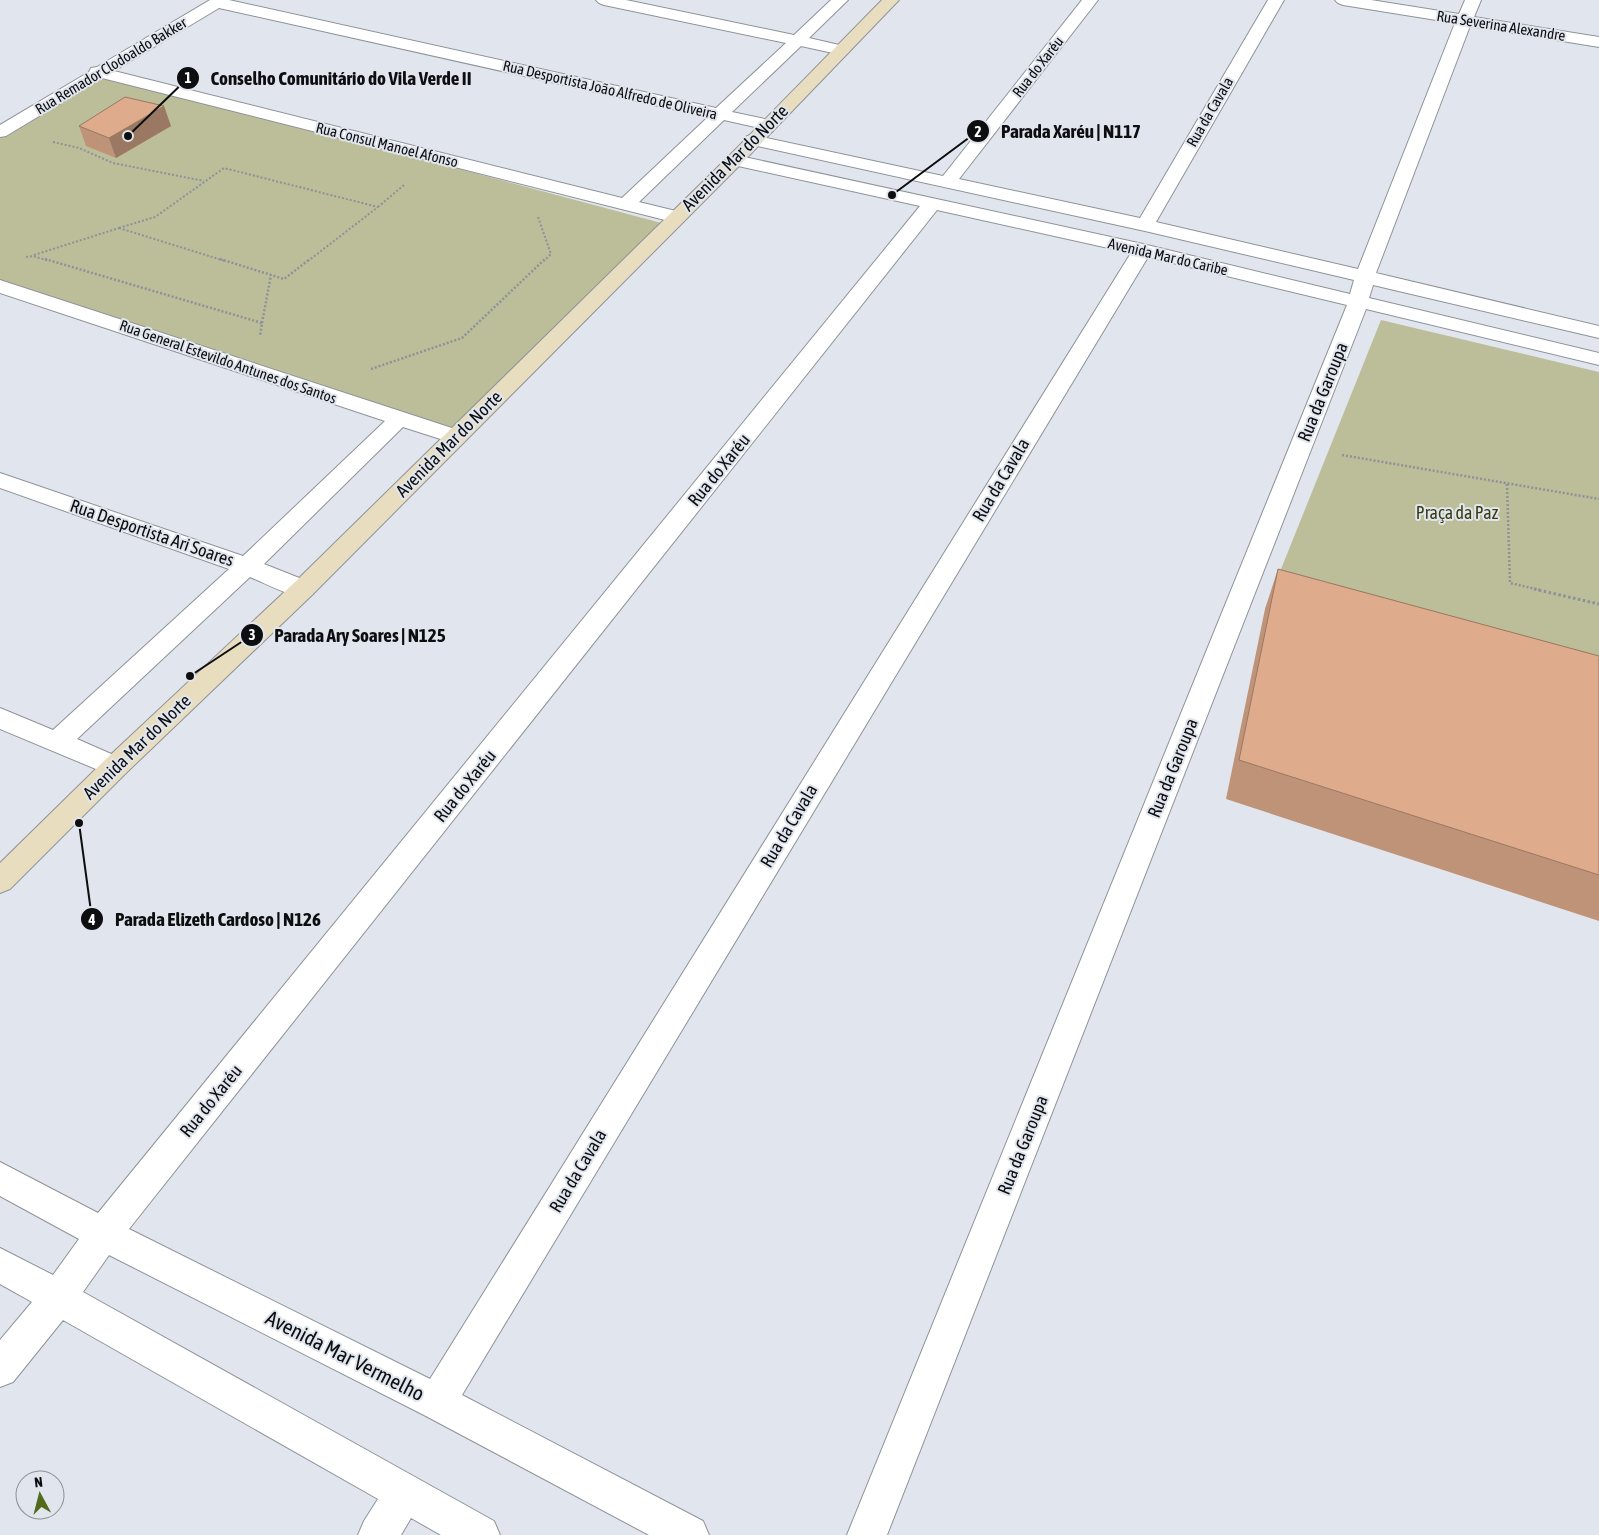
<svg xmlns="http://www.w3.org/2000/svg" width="1599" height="1535" viewBox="0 0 1599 1535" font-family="'Asap Condensed',sans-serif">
<rect width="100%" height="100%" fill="#e1e6ee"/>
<path fill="#bbbe99" d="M97 72 669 225 444 434 0 285V133Z
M1381 320 1599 372V702L1265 609Z"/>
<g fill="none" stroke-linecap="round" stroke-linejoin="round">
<g stroke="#8e939a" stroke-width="2">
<path id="street" d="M210 0H229L716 108 786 43 604 5 599 3 596 0H626L794 35 831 0H848L809 38 848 47 850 50 848 53 842 55 801 46 732 112 774 121 777 125 774 129 768 130 724 120 639 202 684 213 686 217 684 221 677 223 102 78 6 136 0 137V125L89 72 91 68 97 67ZM219 8 708 117 622 198 114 71Z
M1082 0H1098L959 179 1140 218 1268 0H1284L1156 222 1358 269 1455 23 1343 5 1338 3 1335 0H1371L1459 14 1465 0H1481L1474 17 1599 37V47L1470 26 1376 273 1599 326V338L1373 285 1369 298 1599 353V365L1366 309 887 1535H847L1347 305 1148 257 462 1395 703 1521 709 1535H649L424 1415 109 1255 83 1292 494 1521 500 1535H441L411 1518 401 1535H358L364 1521 378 1499 63 1320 13 1382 0 1387V1340L32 1302 0 1284V1248L53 1275 79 1239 0 1196V1162L98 1213 920 206 729 164 726 160 729 156 735 155 1143 244 1350 294 1354 280 1145 231 753 145 747 144 744 140 747 136 753 135 943 176ZM937 210 1131 253 430 1379 129 1229Z
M0 280 464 432 467 437 464 442 456 444 403 427 264 564 312 583 315 589 312 595C293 600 268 584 250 577L77 739 125 760 129 767 125 774 115 777 0 729V708L53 730 229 569 0 488V473L243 556 385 421 0 293Z"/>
</g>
<g stroke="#8e939a" stroke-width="2">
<path id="secondary" d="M882 0H899L741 164 312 595 125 774 10 889 0 893V863L105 760 294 583 729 156Z"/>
</g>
<path stroke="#8e9298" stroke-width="2" stroke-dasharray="2 2" stroke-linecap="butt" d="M53 142 79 148 113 163 204 181
M378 207 404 185
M538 217 551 254 544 261
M119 228 225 261
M119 228 155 217 224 168 378 207 308 261
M34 255 119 228
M26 257 33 256 49 261"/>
<path stroke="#8e9298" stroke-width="2.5" stroke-dasharray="2 2" stroke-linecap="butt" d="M45 259 262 323 260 336
M220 259 284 279 310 259
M262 323 271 275
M371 369 462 338 545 259
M1342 455 1599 499
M1507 484 1510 583 1540 590"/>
<path stroke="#8e9298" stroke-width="3" stroke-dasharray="2.5 2.5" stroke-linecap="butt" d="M1534 589 1599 604"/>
<use href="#street" fill="#fff" fill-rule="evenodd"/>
<use href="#secondary" fill="#e9ddbf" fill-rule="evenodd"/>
</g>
<path fill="#bf9378" d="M79 126H171L116 158 86 146Z
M1278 569 1599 656V921L1226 799 1265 609Z"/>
<path fill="#9b7862" d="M164 106 171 126 116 158 109 138Z"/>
<path fill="#deab8c" stroke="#9b7862" d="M125 97 164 106 109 138 79 126Z
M1278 569 1599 656V875L1239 760Z"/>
<g text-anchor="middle" stroke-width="4" stroke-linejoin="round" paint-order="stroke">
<g font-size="15" fill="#0c0e10" stroke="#e1e6ee">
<text transform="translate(1501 26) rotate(9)" y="5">Rua Severina Alexandre</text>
<text transform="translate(111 66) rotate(-31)" y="5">Rua Remador Clodoaldo Bakker</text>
<text transform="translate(1038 67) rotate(-52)" y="5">Rua do Xaréu</text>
<text transform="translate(610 90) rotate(13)" y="5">Rua Desportista João Alfredo de Oliveira</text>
<text transform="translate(1210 112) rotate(-60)" y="5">Rua da Cavala</text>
<text transform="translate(387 145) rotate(14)" y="5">Rua Consul Manoel Afonso</text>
<text transform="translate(1168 257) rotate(13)" y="5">Avenida Mar do Caribe</text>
<text transform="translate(228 362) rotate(19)" y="5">Rua General Estevildo Antunes dos Santos</text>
</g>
<g font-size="18" fill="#0c0e10" stroke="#e1e6ee">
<text transform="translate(735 158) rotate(-45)" y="6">Avenida Mar do Norte</text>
<text transform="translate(1323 392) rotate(-68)" y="6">Rua da Garoupa</text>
<text transform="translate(449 444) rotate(-45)" y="6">Avenida Mar do Norte</text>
<text transform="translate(719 470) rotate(-51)" y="6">Rua do Xaréu</text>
<text transform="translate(1001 480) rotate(-59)" y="6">Rua da Cavala</text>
<text transform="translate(152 533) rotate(19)" y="6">Rua Desportista Ari Soares</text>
<text transform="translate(137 747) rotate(-44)" y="6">Avenida Mar do Norte</text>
<text transform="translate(1173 768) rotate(-68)" y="6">Rua da Garoupa</text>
<text transform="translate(465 786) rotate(-51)" y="6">Rua do Xaréu</text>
<text transform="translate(789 826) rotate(-59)" y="6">Rua da Cavala</text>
<text transform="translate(211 1101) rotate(-51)" y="6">Rua do Xaréu</text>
<text transform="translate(1023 1145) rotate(-68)" y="6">Rua da Garoupa</text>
<text transform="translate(578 1171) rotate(-59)" y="6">Rua da Cavala</text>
</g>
<g font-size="18" fill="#393b10" stroke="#e1e6ee">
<text x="1457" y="519">Praça da Paz</text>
</g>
<g font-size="21" fill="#0c0e10" stroke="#e1e6ee">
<text transform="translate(345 1356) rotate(27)" y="7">Avenida Mar Vermelho</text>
</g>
</g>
<path fill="none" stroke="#0c0e10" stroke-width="2" d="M128 136L188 78M892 195L978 131M190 676L252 635M79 823L92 919"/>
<g fill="#0c0e10" stroke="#e1e6ee" stroke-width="2">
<circle cx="128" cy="136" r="5"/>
<circle cx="892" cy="195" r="5"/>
<circle cx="190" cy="676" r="5"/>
<circle cx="79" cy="823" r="5"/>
<circle cx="188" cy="78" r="12"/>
<circle cx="978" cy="131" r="12"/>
<circle cx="252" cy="635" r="12"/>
<circle cx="92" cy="919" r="12"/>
</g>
<g font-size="15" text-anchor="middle" font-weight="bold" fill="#fff">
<text x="188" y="83">1</text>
<text x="978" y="137">2</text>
<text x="252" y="640">3</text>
<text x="92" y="925">4</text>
</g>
<g font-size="19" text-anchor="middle" font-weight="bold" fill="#0c0e10" stroke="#e1e6ee" stroke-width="4" stroke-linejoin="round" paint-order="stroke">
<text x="341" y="85">Conselho Comunitário do Vila Verde II</text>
<text x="1071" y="138">Parada Xaréu | N117</text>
<text x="360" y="642">Parada Ary Soares | N125</text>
<text x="218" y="926">Parada Elizeth Cardoso | N126</text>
</g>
<g transform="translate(40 1495) rotate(353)"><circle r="24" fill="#e1e6ee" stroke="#8c9095"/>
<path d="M0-4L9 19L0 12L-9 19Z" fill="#526b1b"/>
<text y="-8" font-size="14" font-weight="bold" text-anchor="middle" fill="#0c0e10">N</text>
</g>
</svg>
